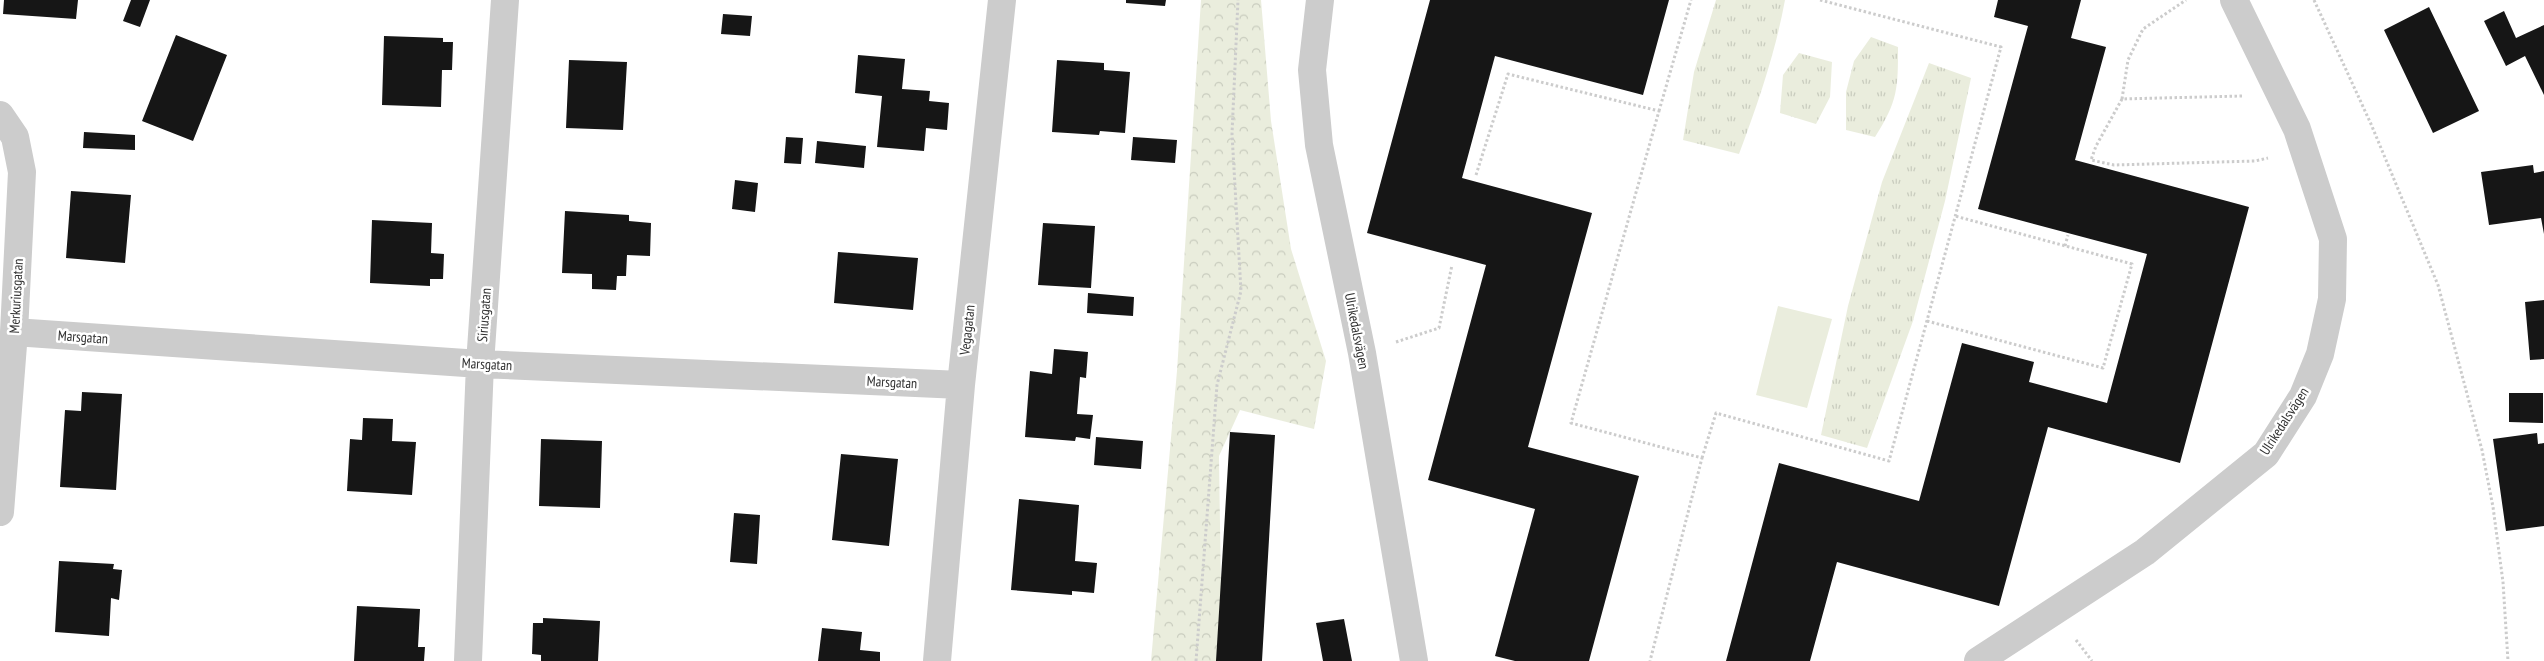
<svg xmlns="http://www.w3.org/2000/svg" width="2544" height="661" viewBox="0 0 2544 661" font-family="'PT Sans Narrow',sans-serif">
<defs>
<pattern id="grass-tufts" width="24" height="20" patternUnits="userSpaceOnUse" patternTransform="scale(1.25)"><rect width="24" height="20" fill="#eaeddd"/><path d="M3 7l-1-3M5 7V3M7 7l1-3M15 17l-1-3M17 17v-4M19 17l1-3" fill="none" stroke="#c9ccbe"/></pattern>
<pattern id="forest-crowns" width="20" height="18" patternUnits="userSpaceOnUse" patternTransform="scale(1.25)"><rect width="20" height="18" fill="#eaeddd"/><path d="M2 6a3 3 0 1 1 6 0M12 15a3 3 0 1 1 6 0" fill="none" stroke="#c9ccbe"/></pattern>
</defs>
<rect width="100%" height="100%" fill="#fff"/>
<path fill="url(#grass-tufts)" d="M1716 0H1785C1775 54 1758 103 1739 154L1683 140 1694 72Z
M1871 37 1898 47C1898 88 1898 101 1875 137L1846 130V92L1854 61Z
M1799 53 1832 62 1830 97 1816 124 1780 113 1783 75Z
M1929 63 1971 78 1945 201 1913 321 1867 448 1821 435 1848 306 1882 182Z"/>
<path fill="url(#forest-crowns)" d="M1201 0H1261L1271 121 1291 249 1326 361 1314 429 1240 410 1219 456 1222 661H1151L1177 371Z"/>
<path fill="#eaeddd" d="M1778 306 1832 319 1807 408 1756 395Z"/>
<path fill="#161616" d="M4 0H78L76 19 3 14Z
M131 0H150L140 27 123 21Z
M1126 0H1166L1165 6 1126 3Z
M1430 0H1669L1643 95 1495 56 1462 178 1592 213 1528 447 1639 476 1589 661H1515L1495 656 1535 509 1428 480 1486 265 1367 233Z
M1998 0H2081L2071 38 2106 47 2075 160 2249 207 2180 463 2048 427 1999 606 1837 562 1810 661H1726L1779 463 1919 501 1962 343 2034 362 2029 382 2107 403 2147 254 1978 209 2028 26 1994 17Z
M2429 7 2479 111 2433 133 2384 30Z
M2504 11 2516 38 2544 25V95L2525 56 2506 66 2484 21Z
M723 14 752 16 750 36 721 34Z
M176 35 227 55 193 141 142 121Z
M384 36 443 38V42H453L452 70H442L441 107 382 105Z
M858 55 905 59 902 89 930 91 929 101 949 103 947 130 926 128 924 151 877 147 882 96 855 93Z
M569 60 627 62 623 130 566 128Z
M1057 60 1104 63V70L1130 72 1125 133 1100 131 1099 135 1052 132Z
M84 132 135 135V150L83 148Z
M786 137 803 138 801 164 784 163Z
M1133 137 1177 140 1175 163 1131 160Z
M817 141 866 146 864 168 815 163Z
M2533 165 2534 173 2544 171V234L2541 218 2489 225 2481 172Z
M735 180 758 183 755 212 732 209Z
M71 191 131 195 125 263 66 258Z
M565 211 629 215V221L651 223 650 256 627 255 626 276H617L616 290 592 289V274L562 273Z
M372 220 432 223 431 253 444 254 443 279H430V286L370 283Z
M1043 223 1095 226 1091 288 1038 285Z
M838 252 918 258 913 310 834 303Z
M1088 293 1134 297 1133 316 1087 313Z
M2544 300V359L2530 360 2525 302Z
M1054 349 1088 352 1086 378 1080 377 1077 414 1093 415 1090 439 1076 437 1075 441 1025 437 1030 371 1052 374Z
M82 392 122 394 116 490 60 487 65 410 81 411Z
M2509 393H2543V423L2509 422Z
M363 418 393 419 392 441 416 442 412 495 347 491 350 439 362 440Z
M1230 432 1275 435 1262 661H1216Z
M2537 433 2538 444 2544 443V526L2506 531 2493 439Z
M1096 437 1143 441 1141 469 1094 465Z
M541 439 602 441 600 508 539 506Z
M841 454 898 459 889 546 832 540Z
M1019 499 1079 505 1075 561 1097 563 1094 593 1072 591V595L1011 590Z
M734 513 760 515 757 564 730 562Z
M59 561 114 564 113 569 122 570 119 600 111 598 109 636 55 632Z
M357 606 420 609 418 647H425L424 661H354Z
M543 618 600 621 598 661H541V655L532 654 533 623H543Z
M1344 619 1352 661H1323L1316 623Z
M822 628 862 632 860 650 880 652V661H818Z"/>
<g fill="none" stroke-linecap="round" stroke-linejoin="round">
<path stroke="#ccc" stroke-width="3" stroke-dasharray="2.5 2.5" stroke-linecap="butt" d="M2314 0 2371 124 2438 285 2482 450 2493 507 2503 582 2508 661
M2242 96 2122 99 2096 146 2091 160 2114 165 2255 161 2268 158
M2122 99 2128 60 2143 29 2186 0
M1659 111 1691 0
M1476 175 1508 74 1659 111 1571 423 1702 458 1650 661
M2065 246 2068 235
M1927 321 2103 368 2132 264 1955 216
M1396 342 1439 328 1452 265
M1702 458 1716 413 1889 461 2001 47 1820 0
M2076 640 2092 661
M1196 661 1217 385 1241 291 1232 134 1238 0"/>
<path stroke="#ccc" stroke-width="28" d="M1320 0 1312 70 1319 145 1362 353 1414 661
M0 115 15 137 22 172 14 332 0 512
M14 332 480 364 961 385
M468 661 480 364 505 0
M937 661 961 385 1002 0
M1978 661 2145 552 2266 454 2303 396 2320 354 2332 299 2333 239 2297 129 2234 0"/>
</g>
<g text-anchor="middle" stroke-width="5" stroke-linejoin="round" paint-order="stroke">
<g font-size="14" fill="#2f2f2f" stroke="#fff">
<text transform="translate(16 296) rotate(-87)" y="5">Merkuriusgatan</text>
<text transform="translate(484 315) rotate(-86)" y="5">Siriusgatan</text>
<text transform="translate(967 330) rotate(-84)" y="5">Vegagatan</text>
<text transform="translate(1357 331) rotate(79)" y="5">Ulrikedalsvägen</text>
<text transform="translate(83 337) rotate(4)" y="5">Marsgatan</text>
<text transform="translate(487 364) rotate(3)" y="5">Marsgatan</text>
<text transform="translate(892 382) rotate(3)" y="5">Marsgatan</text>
<text transform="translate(2284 421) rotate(-57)" y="5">Ulrikedalsvägen</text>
</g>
</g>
</svg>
